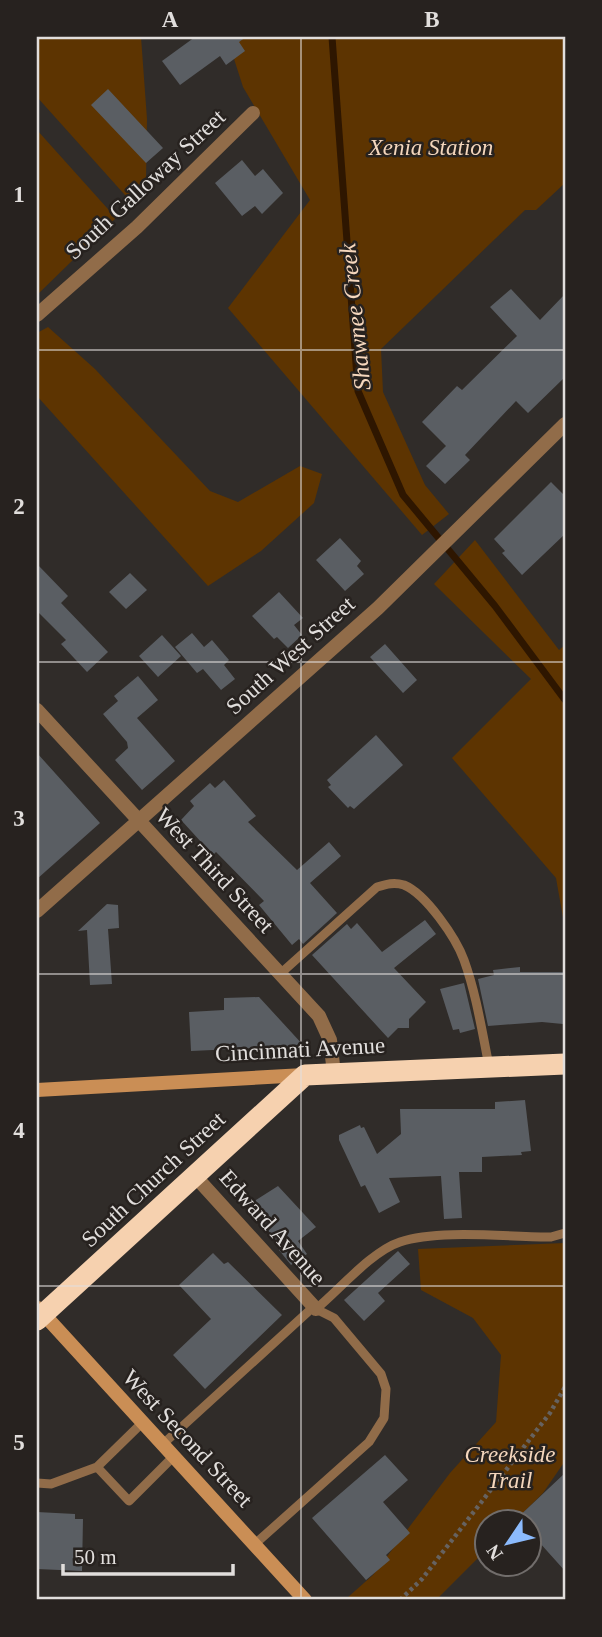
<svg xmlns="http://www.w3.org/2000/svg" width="602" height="1637" viewBox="0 0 602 1637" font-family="Georgia,serif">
<rect width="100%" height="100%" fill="#302c29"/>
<path fill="#5d3401" d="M37 37H141L147 119 146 179 133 204 37 97Z
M227 37H565V183L536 210H525L381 349 383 392 425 485 449 514 422 535 228 308 310 200 243 87Z
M37 130 116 218 37 295Z
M48 327 95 369 210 491 238 502 300 466 322 474 314 503 261 551 208 586 37 396V333Z
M475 540 559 650 565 645V929L556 878 452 758 531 679 434 584Z
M565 1243V1461L543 1493 515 1521 486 1522V1550L436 1600H349L347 1598 373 1575 450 1473 496 1422 501 1355 473 1318 421 1290 418 1249Z"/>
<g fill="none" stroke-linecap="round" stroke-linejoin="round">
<path stroke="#2e1600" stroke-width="7" d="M332 37 358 391 403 495 495 606 565 700"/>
</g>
<path fill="#5a5e63" d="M195 37H246L239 42 245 51 226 65 220 56 180 85 162 61Z
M108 89 163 148 146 163 91 105Z
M242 160 255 176 263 169 283 193 262 214 255 206 242 216 215 183Z
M511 289 540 320 565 294V377L528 413 516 401 465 455 470 460 445 484 426 466 446 446 422 422 457 386 462 390 517 336 490 307Z
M551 482 565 496V534L522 575 502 553 505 551 494 539Z
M340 538 361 561 357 566 364 574 345 591 316 560Z
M37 564 68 596 61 603 108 652 87 672 61 644 66 640 37 611Z
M130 573 147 590 126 609 109 592Z
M279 592 303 618 294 625 302 635 288 648 277 637 274 639 252 616Z
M192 633 204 647 212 640 229 660 224 665 235 679 221 690 203 669 197 673 175 647Z
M162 635 181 656 158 677 139 656Z
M385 644 417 680 403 693 370 657Z
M138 676 158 700 137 718 175 761 142 790 115 760 128 748 127 742 103 714 118 701 114 696Z
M376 735 403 765 354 809 350 806 348 808 328 787 331 785 327 780Z
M37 753 100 823 37 879Z
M224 780 256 816 248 822 297 870 329 842 341 856 310 883 337 913 303 944 299 939 292 945 259 905 264 901 216 852 213 855 181 820 194 806 190 801 210 783 215 788Z
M107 904 118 905 119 928 108 929 112 984 90 985 87 930 78 931Z
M425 920 436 934 394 968 426 1002 409 1019V1028H398L388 1038 312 955 347 924 351 929 357 923 382 952Z
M520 967V972H565L563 1024 542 1022 488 1026 478 979 494 975 493 970Z
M464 983 475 1029 460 1033 459 1029 453 1030 440 989Z
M259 997 304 1046 191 1051 189 1012 224 1010V998Z
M525 1100 531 1151 521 1152 522 1155 482 1157V1172H459L462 1218 444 1219 441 1176 389 1178 400 1202 379 1213 365 1185 361 1187 339 1140V1135L360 1125 361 1128 364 1127 377 1154 401 1134 400 1109H495V1102Z
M278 1186 316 1227 298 1241 307 1254 291 1265 279 1250 282 1248 258 1218 263 1214 253 1202Z
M398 1251 410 1264 378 1293 385 1301 364 1321 344 1300Z
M213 1253 224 1264 228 1262 282 1315 205 1389 173 1355 211 1319 179 1285Z
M385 1455 408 1480 383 1502 410 1533 386 1555 390 1560 366 1580 312 1518Z
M565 1473V1571L539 1542 528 1545V1522H513Z
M37 1512 75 1514V1519H83L82 1571 37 1569Z"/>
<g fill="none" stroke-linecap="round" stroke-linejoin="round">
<path stroke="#666260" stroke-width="4.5" stroke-dasharray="3.5 3.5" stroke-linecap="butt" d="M400 1600 422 1579 550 1413 565 1387"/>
<path stroke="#916c49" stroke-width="9" d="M280 974 377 887C387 884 394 882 404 885 426 894 456 938 464 960 476 993 482 1031 489 1066
M143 1422 97 1467 129 1501 174 1456
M163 1444 310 1310 316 1309C339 1290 372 1251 400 1242 438 1229 509 1237 551 1237L565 1233
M37 1483 51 1484 97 1467
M255 1544 369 1442 384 1418 386 1389 381 1374 334 1318 316 1309"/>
<path stroke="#916c49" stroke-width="14" d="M37 315 137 227 253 113
M37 710 319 1016 330 1040 334 1073
M37 911 378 608 565 424
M195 1176 316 1309"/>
<path stroke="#ca8e55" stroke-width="14" d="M37 1090 304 1075
M38 1308 305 1600"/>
<path stroke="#f6d1af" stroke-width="21" d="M37 1320 305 1075 565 1064"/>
</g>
<path fill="none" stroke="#e1dedc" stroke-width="2" stroke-opacity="0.55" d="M301 37V1600M37 350H565M37 662H565M37 974H565M37 1286H565"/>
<g text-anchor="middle" stroke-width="5" stroke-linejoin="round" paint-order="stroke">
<g font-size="23" font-style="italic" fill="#f4d6bc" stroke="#27221f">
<text x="431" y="155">Xenia Station</text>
<text x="510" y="1462">Creekside<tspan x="510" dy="26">Trail</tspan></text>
</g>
<g font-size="23" fill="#e1dedc" stroke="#27221f">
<text transform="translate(145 184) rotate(-43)" y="8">South Galloway Street</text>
<text transform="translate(290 655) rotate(-42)" y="8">South West Street</text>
<text transform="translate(215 870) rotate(47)" y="8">West Third Street</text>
<text transform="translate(300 1049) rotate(-3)" y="8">Cincinnati Avenue</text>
<text transform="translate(153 1179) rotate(-43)" y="8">South Church Street</text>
<text transform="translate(273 1227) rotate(48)" y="8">Edward Avenue</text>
<text transform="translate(188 1438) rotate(47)" y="8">West Second Street</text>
</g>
<g font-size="24" font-style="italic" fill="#f6d7bd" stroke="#27221f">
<text transform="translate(355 317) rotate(-96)" y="8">Shawnee Creek</text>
</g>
</g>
<rect width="602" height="1637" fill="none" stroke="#27221f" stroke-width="77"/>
<g transform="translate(508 1543) rotate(235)"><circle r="33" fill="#27221f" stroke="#716d6b" stroke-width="2"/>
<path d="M0-5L12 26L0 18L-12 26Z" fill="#8bbafc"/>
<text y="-10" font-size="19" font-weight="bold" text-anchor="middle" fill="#e1dedc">N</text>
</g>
<path d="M63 1564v10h170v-10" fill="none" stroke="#e1dedc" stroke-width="3.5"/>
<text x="74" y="1564" font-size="21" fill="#e1dedc" stroke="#27221f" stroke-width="5" paint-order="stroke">50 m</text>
<rect x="38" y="38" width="526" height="1560" fill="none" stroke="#e1dedc" stroke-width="2.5"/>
<g font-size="23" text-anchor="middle" font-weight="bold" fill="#e1dedc">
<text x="170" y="27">A</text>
<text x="432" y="27">B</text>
<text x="19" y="202">1</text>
<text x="19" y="514">2</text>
<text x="19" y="826">3</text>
<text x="19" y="1138">4</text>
<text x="19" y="1450">5</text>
</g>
</svg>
